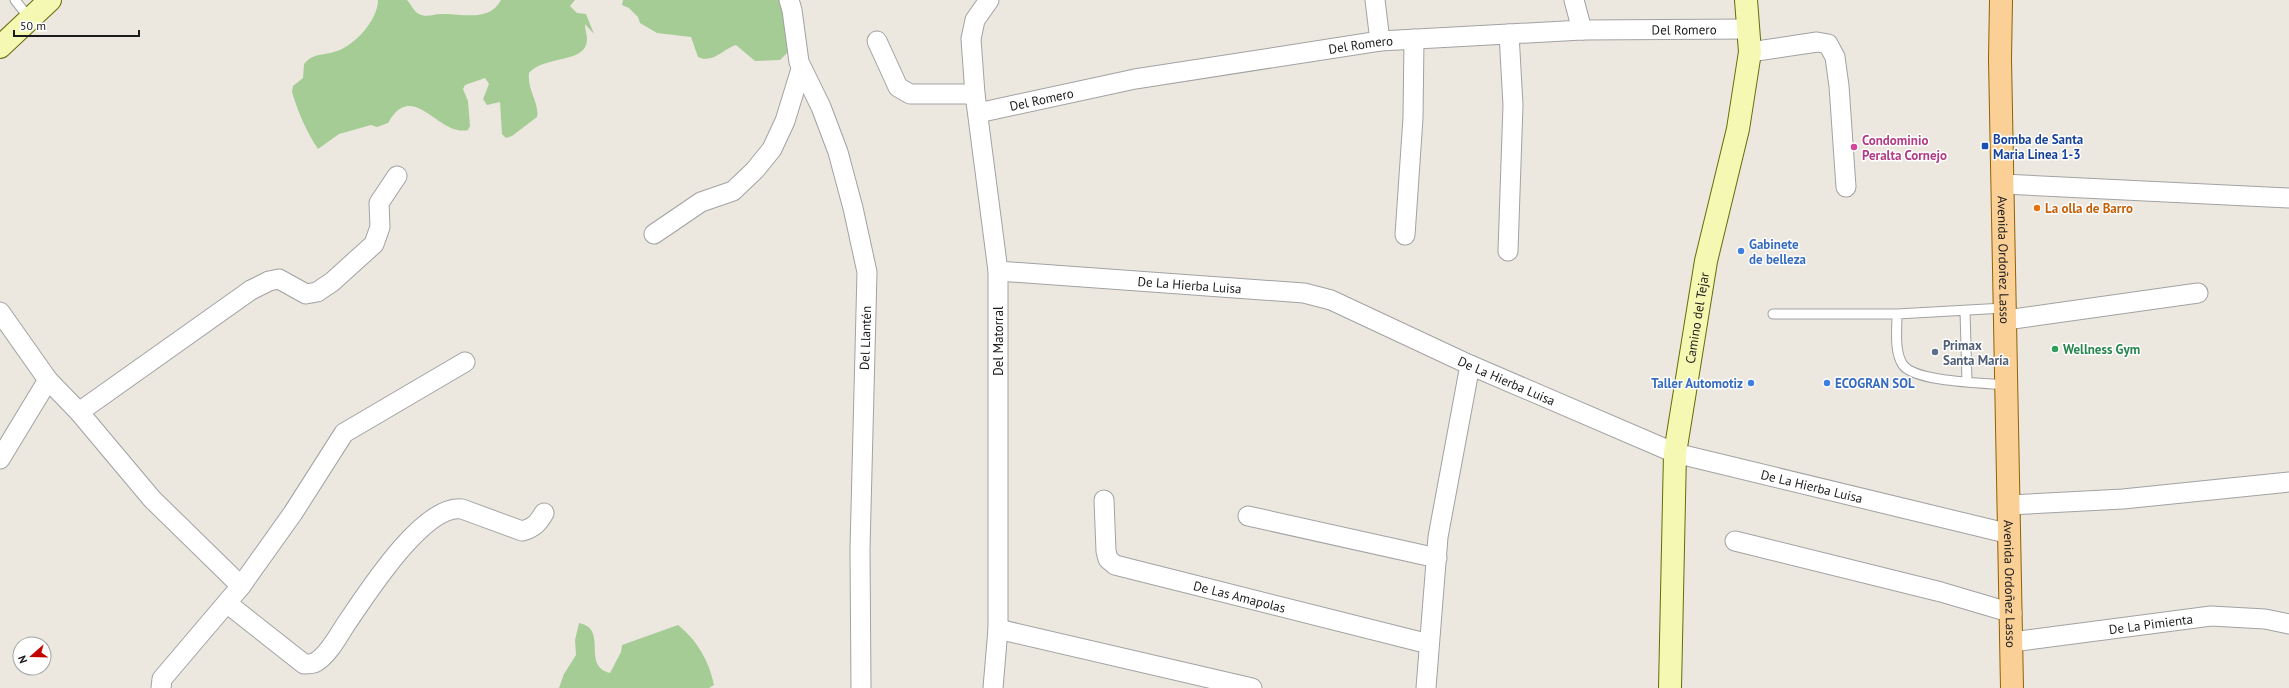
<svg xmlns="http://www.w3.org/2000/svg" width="2289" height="688" viewBox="0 0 2289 688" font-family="'PT Sans',sans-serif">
<rect width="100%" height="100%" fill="#ece8e0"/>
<path fill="#a4cc94" d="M378 0H407C411 4 414 12 419 14 427 18 433 14 441 14 461 13 489 23 501 0H575L570 6 577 13 586 14 594 34 585 24C585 30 587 34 587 40 586 64 544 55 529 73 527 90 540 104 537 117L512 136 506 138 502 134 500 102 487 105 483 99 489 84 485 78 465 85 463 89 468 101 470 126 468 130C438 137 413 78 388 123L377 127 371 125 339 134 318 149C306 131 298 112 292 92L293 86 303 78 304 64C314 52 324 56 337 51 355 45 378 20 378 0Z
M623 0H785L791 59 787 49V53L780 60 755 61 736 45C723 49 713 64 698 57L691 37 657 33 640 23 638 17 629 8 622 5Z
M579 623C609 629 581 666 610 673L621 652 622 645 678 625C697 640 709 661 714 685L709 688H559L564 674 576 655 575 640Z"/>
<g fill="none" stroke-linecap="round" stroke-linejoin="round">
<g stroke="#a2a2a2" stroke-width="11">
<path id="lane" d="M15 0 30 19
M2004 308 1897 314C1897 329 1894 352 1903 365 1915 382 1985 383 2007 385
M1965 311 1967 382
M1773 314H1897"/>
</g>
<g stroke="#a2a2a2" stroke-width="21">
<g id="street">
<path d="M789 0 792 10 799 62 821 107 838 152 853 208 867 272 860 549 861 688"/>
<path d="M989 0 975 20 971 39 975 94 998 271V629L993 688"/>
<path d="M1375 0 1380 41"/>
<path d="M1574 0 1582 30"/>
<path d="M877 41 898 87 910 94H975"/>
<path d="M1750 52 1817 42 1828 44 1835 57 1839 86 1846 187"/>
<path id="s1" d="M978 113 1135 79 1380 41 1582 30 1749 29"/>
<path d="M2003 184 2289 198"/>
<path d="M654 234 701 202 733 191 755 170 772 149 785 121 801 69"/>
<path d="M1405 235 1413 118 1414 39"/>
<path d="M1508 251 1513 105 1509 34"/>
<path id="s2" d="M998 271 1304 293 1331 300 1470 365 1675 453 2010 534"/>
<path d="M0 312 48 380 0 459"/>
<path d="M2006 320 2198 293"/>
<path d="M48 380 79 412 152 499 241 586 162 679 161 688"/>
<path d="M79 412 251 290 269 281 279 279 306 294 317 292 332 282 374 244 380 227 379 203 397 176"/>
<path id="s3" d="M1104 500 1106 551 1108 559 1115 565 1429 644"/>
<path d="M2010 505 2123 499 2289 482"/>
<path d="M1248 516 1437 558"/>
<path d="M1735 541 1941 592 2012 613"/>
<path d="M241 586 293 513 344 433 465 362"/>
<path d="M228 604 304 664C308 664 313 664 316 662 329 654 338 636 346 624 366 595 424 503 462 509L522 531C534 528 538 523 544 513"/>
<path d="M998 629 1252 688"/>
<path id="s4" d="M2012 642 2211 616 2265 619 2289 624"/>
<path d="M1426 688 1438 537 1470 365"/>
</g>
</g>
<g stroke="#626e05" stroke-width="24">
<g id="secondary">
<path d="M0 47 50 0"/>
<path id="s5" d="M1670 688 1675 453 1706 261 1738 129 1750 52 1746 0"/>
</g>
</g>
<g stroke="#906201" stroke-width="24">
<g id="primary">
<path id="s6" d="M2001 0 2000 59 2012 688"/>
</g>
</g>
<use href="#lane" stroke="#fff" stroke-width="9"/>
<use href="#street" stroke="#fff" stroke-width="19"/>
<use href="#secondary" stroke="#f4f8b2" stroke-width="22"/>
<use href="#primary" stroke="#fbd097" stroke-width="22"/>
</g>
<rect fill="#1a4fb4" stroke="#fff" stroke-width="1.5" x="1981" y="142" width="8" height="8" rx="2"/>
<circle fill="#d1479c" stroke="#fff" stroke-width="1.5" cx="1854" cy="147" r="4"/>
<circle fill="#e8710a" stroke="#fff" stroke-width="1.5" cx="2037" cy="208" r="4"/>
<g fill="#3f7fe0" stroke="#fff" stroke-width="1.5">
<circle cx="1741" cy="251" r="4"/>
<circle cx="1751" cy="383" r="4"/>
<circle cx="1827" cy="383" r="4"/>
</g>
<circle fill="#2e9e5b" stroke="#fff" stroke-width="1.5" cx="2055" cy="349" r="4"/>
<circle fill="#5c6f8a" stroke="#fff" stroke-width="1.5" cx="1935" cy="352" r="4"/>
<g text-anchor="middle" stroke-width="3" stroke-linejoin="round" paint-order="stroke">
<g font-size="13" fill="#1b1b1b" stroke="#fff">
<text dy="5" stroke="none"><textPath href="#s1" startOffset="713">Del Romero</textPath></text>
<text dy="5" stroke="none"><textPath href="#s1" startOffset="389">Del Romero</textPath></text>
<text dy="5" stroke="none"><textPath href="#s1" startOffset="65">Del Romero</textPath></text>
<text dy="5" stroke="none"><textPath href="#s6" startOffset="260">Avenida Ordoñez Lasso</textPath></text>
<text dy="5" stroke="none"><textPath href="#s2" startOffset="192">De La Hierba Luisa</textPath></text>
<text dy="5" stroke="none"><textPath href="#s5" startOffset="372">Camino del Tejar</textPath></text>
<text transform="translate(865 338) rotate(-88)" y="5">Del Llantén</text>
<text transform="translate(998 341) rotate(-90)" y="5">Del Matorral</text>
<text dy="5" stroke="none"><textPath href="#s2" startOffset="528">De La Hierba Luisa</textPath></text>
<text dy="5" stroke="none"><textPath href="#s2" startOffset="852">De La Hierba Luisa</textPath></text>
<text dy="5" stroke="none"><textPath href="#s6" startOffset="584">Avenida Ordoñez Lasso</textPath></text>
<text dy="5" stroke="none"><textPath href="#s3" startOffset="197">De Las Amapolas</textPath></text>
<text dy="5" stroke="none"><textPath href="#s4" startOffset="140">De La Pimienta</textPath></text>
</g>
<g font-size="13" font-weight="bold" fill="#164399" stroke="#fff" text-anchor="start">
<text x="1993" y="144">Bomba de Santa<tspan x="1993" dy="15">Maria Linea 1-3</tspan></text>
</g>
<g font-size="13" font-weight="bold" fill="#b23c85" stroke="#fff" text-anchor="start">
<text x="1862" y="145">Condominio<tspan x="1862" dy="15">Peralta Cornejo</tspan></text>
</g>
<g font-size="13" font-weight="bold" fill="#c56008" stroke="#fff" text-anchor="start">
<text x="2045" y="213">La olla de Barro</text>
</g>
<g font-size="13" font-weight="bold" fill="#366cbe" stroke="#fff" text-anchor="start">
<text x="1749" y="249">Gabinete<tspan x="1749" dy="15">de belleza</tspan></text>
<text x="1743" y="388" text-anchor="end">Taller Automotiz</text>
<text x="1835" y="388">ECOGRAN SOL</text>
</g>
<g font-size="13" font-weight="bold" fill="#4e5e75" stroke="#fff" text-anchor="start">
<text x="1943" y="350">Primax<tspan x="1943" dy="15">Santa María</tspan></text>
</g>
<g font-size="13" font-weight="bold" fill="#27864d" stroke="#fff" text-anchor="start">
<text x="2063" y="354">Wellness Gym</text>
</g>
</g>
<g transform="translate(32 656) rotate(250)"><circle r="19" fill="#ffffff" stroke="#a4a4a4"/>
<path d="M0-3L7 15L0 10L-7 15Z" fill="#c30302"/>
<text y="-6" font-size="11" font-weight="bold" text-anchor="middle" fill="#1b1b1b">N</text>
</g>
<path d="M14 30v6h125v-6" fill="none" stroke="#1b1b1b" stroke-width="2"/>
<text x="20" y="30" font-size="12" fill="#1b1b1b" stroke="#ffffff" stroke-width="3" paint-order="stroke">50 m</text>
</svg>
